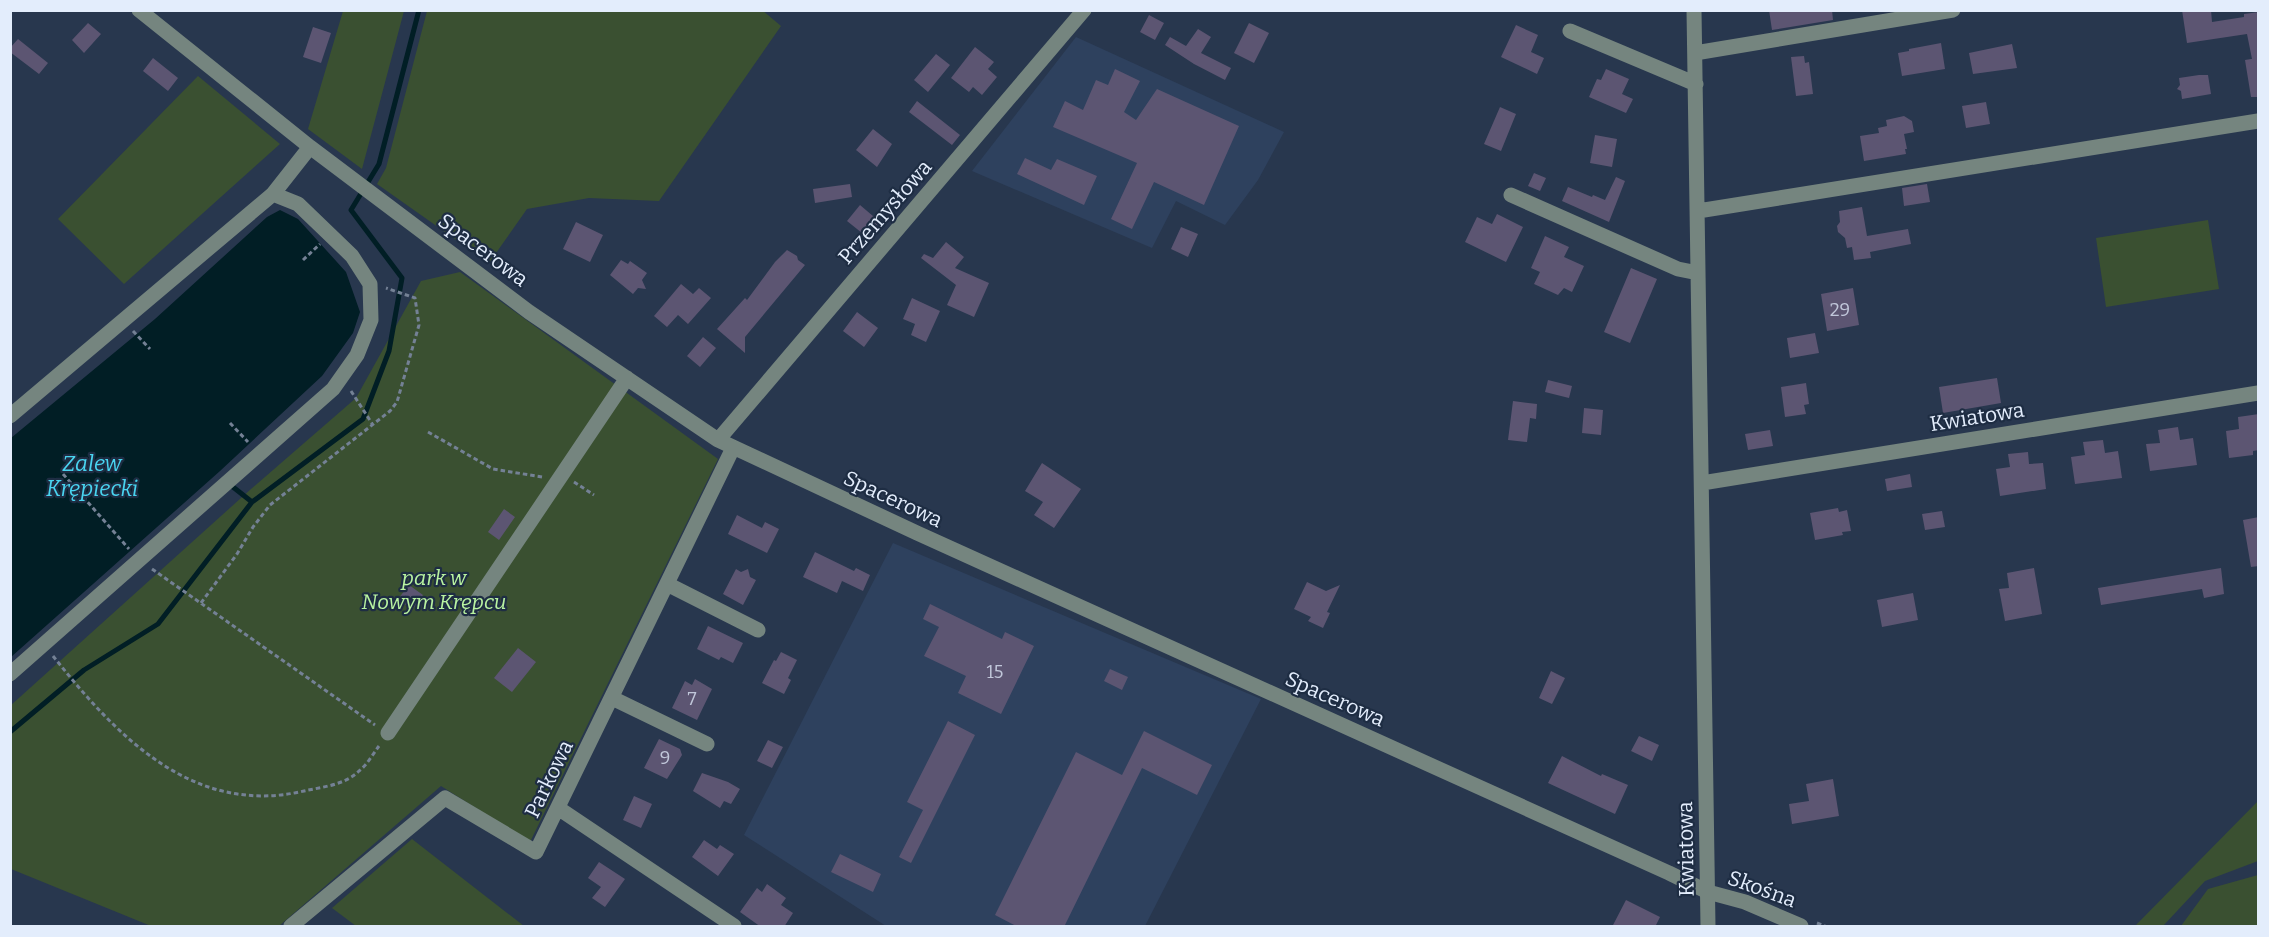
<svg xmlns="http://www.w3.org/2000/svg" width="2269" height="937" viewBox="0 0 2269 937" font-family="Bitter,serif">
<rect width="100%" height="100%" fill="#28374e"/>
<path fill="#2e415e" d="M1076 37 1284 132 1258 180 1225 225 1176 201 1152 248 972 171Z
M893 543 1261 699 1145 926H886L744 835Z"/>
<path fill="#3a5031" d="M762 10 781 26 659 201 589 198 527 209 489 263 377 184 386 168 427 11Z
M343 11H404L362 169 308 129Z
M198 76 280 144 124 284 58 219Z
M2208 220 2219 289 2106 307 2096 238Z
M460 272 718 459 530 842 441 786 279 926H151L11 869 10 706 251 489 356 398 421 281Z
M2258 801V861L2205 881 2163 926H2135Z
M412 839 524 926H356L332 908Z
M2258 875V926H2181L2208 889Z"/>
<path fill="#011e25" d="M280 210 298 219 346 272 360 312 353 333 322 376 220 471 11 657V438L155 319 267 217Z"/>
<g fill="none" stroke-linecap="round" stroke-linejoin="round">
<path stroke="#011e25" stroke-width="5" d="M233 487 252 502
M10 732 84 670 158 624 252 502 363 419 389 351 402 278 351 210 379 164 419 10"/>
</g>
<path fill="#5c5572" d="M1769 10H1832L1833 20 1772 30Z
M2182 10H2211L2212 22 2244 17V14L2259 12V97H2251L2245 60 2257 58 2252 59 2247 34 2187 43Z
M1149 15 1164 23 1155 40 1140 32Z
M88 23 101 34 84 53 72 40Z
M1249 23 1269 33 1254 63 1234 53Z
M1516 25 1538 35 1531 52 1544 58 1537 74 1501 57Z
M313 27 331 33 321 63 303 57Z
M1198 29 1211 37 1201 53 1231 68 1225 80 1194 64 1165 45 1170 37 1186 46Z
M18 39 48 63 39 74 10 52V48Z
M1941 43 1945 69 1902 76 1898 53 1909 51V49Z
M2012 44 2017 68 1973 74 1969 53Z
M975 47 994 62 988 69 997 77 982 95 973 87 969 92 951 78Z
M936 54 950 65 928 92 914 80Z
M1804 56 1805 63 1809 62 1813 94 1796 96 1791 57Z
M153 58 178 78 168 91 143 71Z
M1115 69 1140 81 1124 112 1136 120 1157 89 1239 126 1204 205 1154 182 1132 229 1111 219 1137 163 1053 127 1065 101 1083 110 1096 80 1108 85Z
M1606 69 1629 79 1622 94 1633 99 1626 113 1589 97 1597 79 1601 80Z
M2199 75H2208L2211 94 2182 99 2181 91 2177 89 2180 85 2179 78Z
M917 101 960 135 952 145 909 112Z
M1986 102 1990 124 1966 128 1962 106Z
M1500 107 1516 114 1501 151 1484 144Z
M1904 116 1912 121 1914 132 1904 134 1907 149H1905L1906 154 1864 161 1860 136 1879 133 1878 128 1887 126 1886 120Z
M873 129 892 144 877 167 856 150Z
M1595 135 1617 139 1612 167 1590 163Z
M1025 158 1051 170 1057 159 1097 176 1084 205 1017 174Z
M1534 173 1546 178 1540 191 1528 186Z
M1616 177 1625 181 1609 222 1562 201 1568 187 1592 197 1593 195 1605 200Z
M850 184 852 197 815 203 813 189Z
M1927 184 1930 202 1904 206 1902 188Z
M860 205 880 222 867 237 847 221Z
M1862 207 1867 236 1908 229 1911 244 1870 252 1871 258 1854 260 1852 247 1847 248 1845 238 1838 232 1837 226 1840 222 1839 211Z
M1497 214 1523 227 1506 262 1465 242 1477 217 1492 224Z
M576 222 603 235 590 262 563 249Z
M1181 227 1198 234 1188 257 1171 249Z
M1545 236 1569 247 1564 257 1584 266 1572 292 1564 288 1558 295 1534 284 1540 272 1531 268Z
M946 242 964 257 955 268 989 283 974 317 947 305 956 285 921 258 924 254 933 258Z
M787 250 797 256 798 260 805 265 745 337V353L717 329 745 298 747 300 775 262Z
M621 260 628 264 630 261 647 273 642 280 646 289 638 288 633 294 610 275Z
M1631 268 1657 279 1630 343 1604 332Z
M681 284 693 294 699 288 711 298 688 324 678 315 667 327 654 316Z
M1853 288 1859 325 1827 331 1821 294Z
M912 298 940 311 926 342 911 335 915 324 903 319Z
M857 312 878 328 864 347 843 331Z
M1815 333 1819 353 1790 358 1787 338Z
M703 337 716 348 700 367 687 356Z
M1997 378 2001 403 1943 413 1939 387Z
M1548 380 1572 386 1569 398 1545 392Z
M1806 383 1809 404 1804 405 1806 414 1785 417 1781 387Z
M1513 401 1537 404 1536 419 1530 418 1527 442 1508 440Z
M1584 408 1603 410 1601 435 1582 433Z
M2259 414V450L2253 451V455L2229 458 2226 431 2239 429 2238 417Z
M2178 427 2180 440 2193 438 2197 465 2150 471 2146 444 2160 443 2158 430Z
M1770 430 1773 446 1748 450 1745 434Z
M2103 440 2105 453 2118 451 2122 478 2075 484 2071 457 2085 455 2083 442Z
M2028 452 2029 464 2043 463 2046 489 2000 496 1996 469 2010 467 2008 454Z
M1042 463 1081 489 1054 528 1034 515 1043 502 1025 491Z
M1910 474 1912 487 1887 491 1885 479Z
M1838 508 1839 512 1847 510 1851 531 1842 532 1843 535 1815 540 1810 513Z
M504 509 515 517 499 540 488 532Z
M1942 511 1945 527 1925 530 1922 514Z
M737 515 762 528 765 522 779 529 767 553 728 534Z
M2259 517V566L2251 567 2243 520Z
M815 552 854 571 856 568 870 575 863 591 842 581 837 593 803 577Z
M2034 568 2042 614 2005 621 1999 589 2009 588 2007 573Z
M2221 568 2224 594 2204 598 2202 589 2101 605 2098 588Z
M736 569 741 572 748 569 750 577 756 580 743 605 723 594Z
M1307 582 1326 591 1340 585 1327 612 1330 613 1323 628 1308 621 1311 617 1294 609Z
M409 585 423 595 412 610 398 599Z
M1913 593 1918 620 1882 627 1877 600Z
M930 604 1002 639 1005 632 1034 646 1001 714 958 693 966 676 924 656 939 627 923 619Z
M708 626 743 643 733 663 721 657 719 660 697 649Z
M518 648 536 662 512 692 494 678Z
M781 652 797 660 788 678 791 680 784 694 762 683 774 660 776 661Z
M1110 669 1128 677 1122 690 1104 681Z
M1551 671 1565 678 1552 704 1539 698Z
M695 679 712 689 697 720 672 708 685 681 692 685Z
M948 721 975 735 911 863 899 857 923 810 907 802Z
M1144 731 1212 765 1197 795 1142 768 1064 927H1018L995 915 1076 752 1122 775Z
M1639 736 1659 745 1652 761 1631 751Z
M659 739 680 749 682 755 667 779 644 768Z
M768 740 783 747 772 768 757 761Z
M1562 756 1601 776 1602 774 1628 785 1615 814 1548 783Z
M702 773 728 782 740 789 731 804 724 801 720 808 693 791Z
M1833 779 1839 816 1792 824 1789 804 1809 801 1806 784Z
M634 796 652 804 641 828 623 820Z
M704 840 717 849 720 845 734 854 718 876 692 857Z
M840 854 881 874 873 892 831 872Z
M599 862 625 879 605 907 592 898 601 887 588 878Z
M767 884 786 898 781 905 793 913 784 927H761L740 912 757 888 762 892Z
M1626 900 1660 917 1655 927H1612Z"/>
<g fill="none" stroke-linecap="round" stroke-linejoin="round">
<path stroke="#748195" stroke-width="3" stroke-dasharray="4.5 3" stroke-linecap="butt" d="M303 260 320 244
M133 331 150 349
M351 391 373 425
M230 423 248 442
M428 432 493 469 542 477
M63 474 129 549
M574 482 594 495
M152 569 375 725
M201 603 237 554 253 527 270 505 390 411 397 402 419 325 415 298 386 288
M53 656C116 735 192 817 304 791 322 787 345 785 359 771 367 765 373 754 379 746
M1817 923 1825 926"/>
<path stroke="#75857f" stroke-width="15" d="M139 10 310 147 529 312 718 440 917 533 1669 873 1708 892 1745 902 1801 926
M1694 10 1708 926
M1570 31 1696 84
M1695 53 1953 10
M1511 195 1678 269 1698 273
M1698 211 2258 121
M10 416 273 194 310 147
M718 440 1084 10
M1702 483 2258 393
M667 584 758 630
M10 674 333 389 357 355 371 320 370 284 352 256 298 204 273 194
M612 698 707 744
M388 733 627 378
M558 808 734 926
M291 926 445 798 536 852 733 448"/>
</g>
<g text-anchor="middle" stroke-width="4.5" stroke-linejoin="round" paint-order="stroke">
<g font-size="18" fill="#c1c7da">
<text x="1840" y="316">29</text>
<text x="995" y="678">15</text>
<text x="692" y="705">7</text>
<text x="665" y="764">9</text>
</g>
<g font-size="21" fill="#e3edfc" stroke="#1e2d43">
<text transform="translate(885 212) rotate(-49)" y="7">Przemysłowa</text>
<text transform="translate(483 250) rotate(37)" y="7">Spacerowa</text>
<text transform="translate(1977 417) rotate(-9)" y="7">Kwiatowa</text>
<text transform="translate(893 499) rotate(25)" y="7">Spacerowa</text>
<text transform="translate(1335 699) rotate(24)" y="7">Spacerowa</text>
<text transform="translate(549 779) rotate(-64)" y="7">Parkowa</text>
<text transform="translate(1686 849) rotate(-91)" y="7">Kwiatowa</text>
<text transform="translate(1762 889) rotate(20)" y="7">Skośna</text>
</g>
<g font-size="21" font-style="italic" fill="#b9f3a1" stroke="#1e2d43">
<text x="434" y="585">park w<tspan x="434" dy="24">Nowym Krępcu</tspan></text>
</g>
<g font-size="22" font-style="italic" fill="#49d4f0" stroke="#1e2d43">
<text x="92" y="471">Zalew<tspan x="92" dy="25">Krępiecki</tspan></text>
</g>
</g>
<rect width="2269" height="937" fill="none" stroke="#e3edfc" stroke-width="24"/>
</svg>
